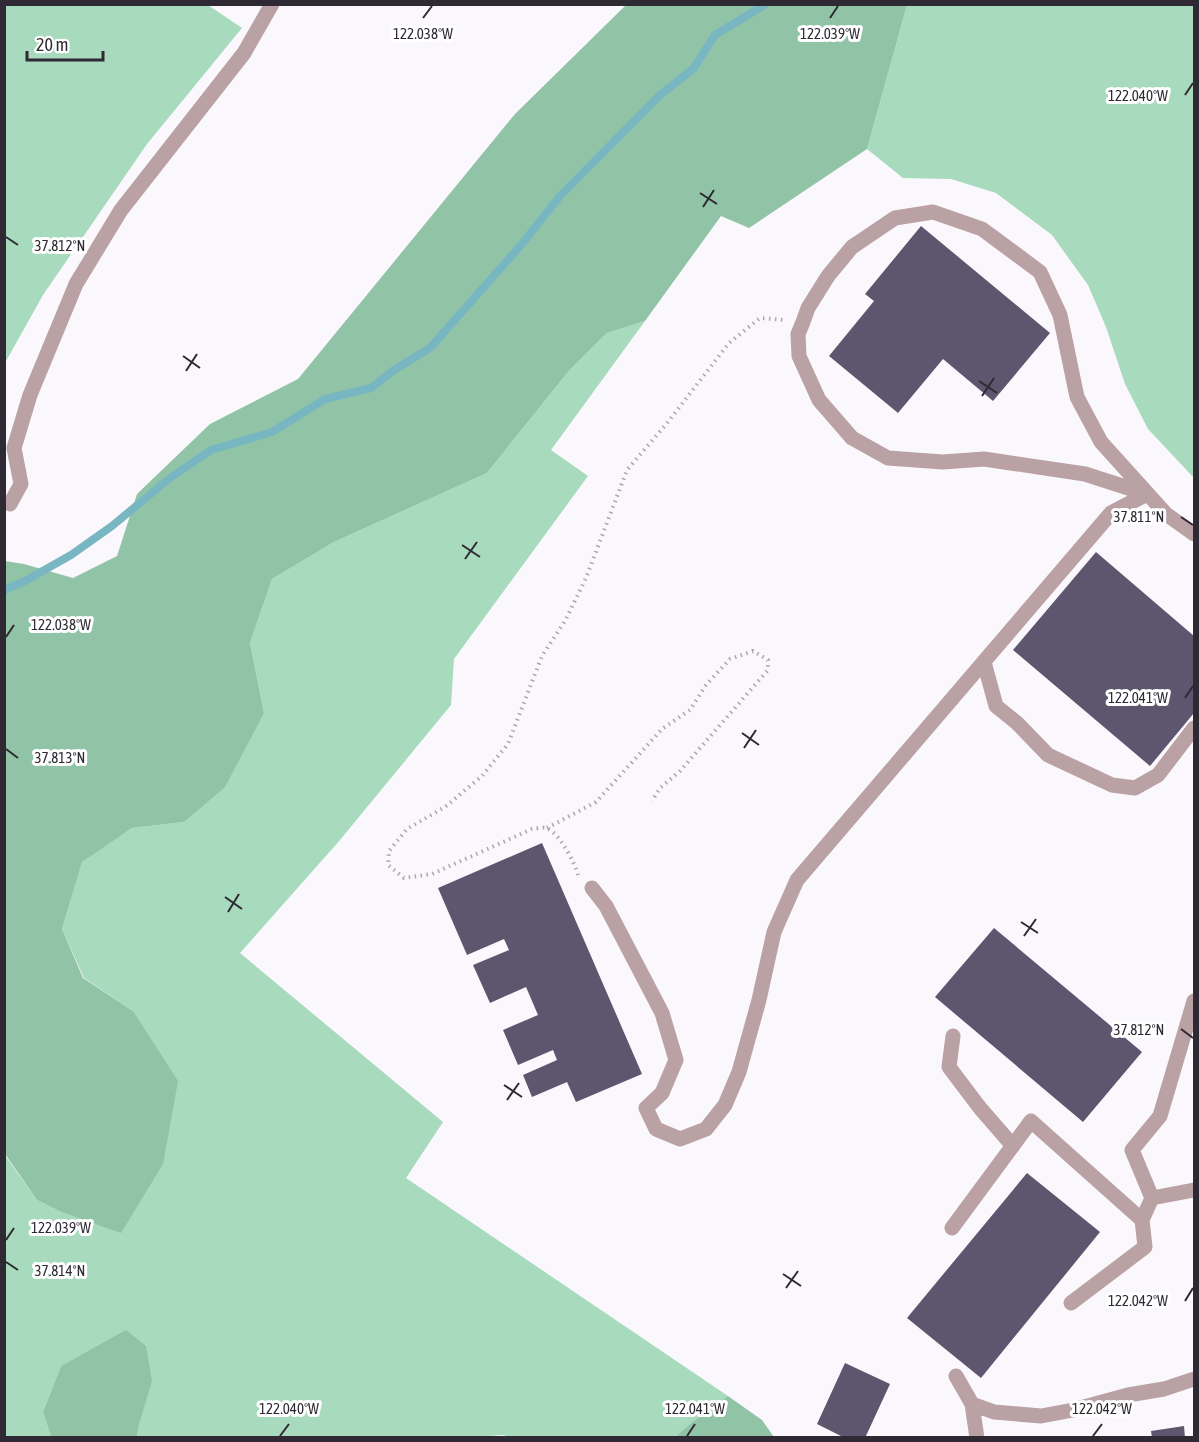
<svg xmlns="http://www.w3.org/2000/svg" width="1199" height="1442" viewBox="0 0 1199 1442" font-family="'Asap Condensed',sans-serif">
<rect width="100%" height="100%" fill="#fbf8fd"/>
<path fill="#a8dabe" d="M5 4 208 5 242 28 147 144 43 295 5 363Z
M907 5H1194V478L1148 429 1125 384 1106 327 1088 285 1052 235 996 193 951 179 903 178 867 149Z
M645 321 551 450 588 476 454 659 451 705 340 840 240 953 443 1122 406 1178 728 1396 691 1423 675 1437 518 1438 502 1435 462 1438 137 1437 139 1424 91 1350 61 1366 43 1412 51 1437H5L4 1154 37 1200 61 1212 121 1232 133 1011 84 978 62 929 82 861 132 828 184 822 264 713 250 643 272 579 334 542 487 473 568 372 607 333Z"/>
<path fill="#91c3a7" d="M626 5H907L867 149 749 228 721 216 645 321 607 333 568 372 487 473 334 542 272 579 250 643 264 713 225 787 184 822 132 828 82 862 62 929 83 978 133 1011 178 1081 163 1164 121 1233 61 1212 37 1200 5 1154V561L24 564 73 578 117 556 137 494 210 424 298 379 515 114Z
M126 1330 146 1346 152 1381 139 1424 137 1437H51L43 1412 61 1366Z
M728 1396 762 1420 774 1437H675L691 1423Z"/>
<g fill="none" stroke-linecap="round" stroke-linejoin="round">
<path stroke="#78b7c1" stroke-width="8" d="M4 590 25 581 71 555 112 526 170 478 211 450 272 432 325 399 371 388 394 370 430 348 521 245 560 196 660 95 693 69 715 35 766 4"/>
</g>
<path fill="#5d566e" d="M921 226 1050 333 993 401 943 359 898 413 829 356 874 301 865 294Z
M1096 552 1194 636V713L1150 766 1013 650Z
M542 843 642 1074 576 1102 567 1082 532 1097 523 1075 557 1060 553 1050 518 1065 503 1030 538 1015 526 987 490 1003 473 965 509 950 504 939 467 955 438 888Z
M994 928 1142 1052 1083 1122 935 997Z
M1027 1173 1100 1232 981 1378 907 1318Z
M845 1363 890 1384 865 1438H845L817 1424Z
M1184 1426 1185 1438H1152L1151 1431Z"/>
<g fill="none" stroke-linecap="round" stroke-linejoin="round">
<path stroke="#aba7ad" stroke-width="4" stroke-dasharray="1.5 4.5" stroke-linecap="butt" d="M547 828 596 802 662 729 690 710 706 685 730 659 753 651 768 660V670L680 771 660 788 652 801
M578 875C575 863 559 832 546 828 543 827 536 829 532 829L432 874 404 878 388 865 389 851 407 829 445 807 482 776 508 744 542 656 565 621 586 578 627 470 668 422 729 343 760 318 784 320"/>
<path stroke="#b9a1a4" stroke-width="15" d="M1147 494 1085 474 984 459 943 462 888 458 852 438 819 400 799 356 798 334 803 322 808 308 828 276 852 247 895 218 933 212 982 229 1040 272 1060 315 1077 397 1101 442 1166 514 1194 534
M10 504 21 484 14 448 30 395 76 284 121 210 244 53 272 4
M984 662 996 706 1017 723 1048 755 1112 785 1135 788 1158 775 1194 728
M592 888 606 906 662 1013 676 1060 662 1093 646 1108 656 1129 680 1139 706 1129 725 1105 739 1072 759 1000 774 932 797 880 1111 513 1147 494
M1194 1001 1160 1116 1132 1150 1152 1198 1194 1190
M953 1036 949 1067 980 1108 1013 1146
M952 1228 1031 1121 1142 1220 1152 1198
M1071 1303 1145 1247 1142 1220
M956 1376 972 1404 994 1412 1041 1416 1073 1410 1128 1395 1164 1389 1194 1379
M972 1404 977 1438"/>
</g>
<path fill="none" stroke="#2e2932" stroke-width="2" d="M423 18 432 6M830 18 838 6M1185 95 1193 83M700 193 717 204M703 207 714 190M6 237 18 245M183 356 200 368M186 371 197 354M979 381 997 393M982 396 994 378M1181 517 1193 525M462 545 480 557M465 559 477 542M6 637 14 625M1185 698 1193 686M742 733 759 745M744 748 756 730M6 749 18 758M225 897 242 909M228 912 239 894M1021 922 1038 933M1024 936 1036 919M1181 1029 1193 1038M504 1085 522 1097M507 1100 519 1083M6 1240 14 1228M6 1262 18 1270M783 1274 801 1286M786 1288 798 1271M1185 1301 1193 1288M280 1436 289 1424M687 1436 695 1424M1093 1436 1102 1424"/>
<g font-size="15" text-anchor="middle" fill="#2e2932" stroke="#fff" stroke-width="6" stroke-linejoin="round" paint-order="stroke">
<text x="423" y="39">122.038°W</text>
<text x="830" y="39">122.039°W</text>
<text x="1138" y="101">122.040°W</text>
<text x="60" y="251">37.812°N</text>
<text x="1139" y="522">37.811°N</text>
<text x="61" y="630">122.038°W</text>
<text x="1138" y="703">122.041°W</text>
<text x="60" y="763">37.813°N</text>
<text x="1139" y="1035">37.812°N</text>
<text x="61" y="1233">122.039°W</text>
<text x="60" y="1276">37.814°N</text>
<text x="1138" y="1306">122.042°W</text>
<text x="289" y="1414">122.040°W</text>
<text x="695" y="1414">122.041°W</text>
<text x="1102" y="1414">122.042°W</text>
</g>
<rect width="1199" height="1442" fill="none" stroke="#2e2932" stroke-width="12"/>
<path d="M27 51v9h76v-9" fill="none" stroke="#2e2932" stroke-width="3"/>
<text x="36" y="51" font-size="18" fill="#2e2932" stroke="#ffffff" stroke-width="4.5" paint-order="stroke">20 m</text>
</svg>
